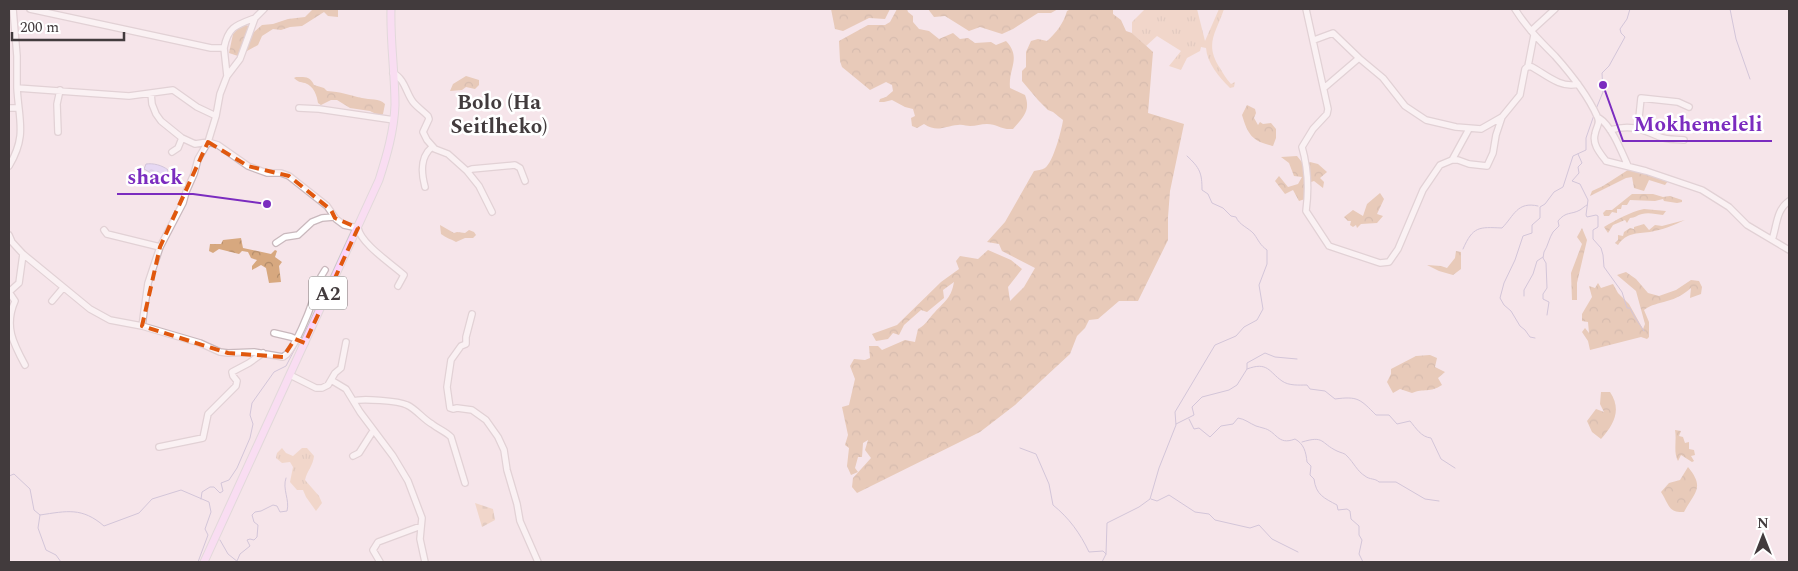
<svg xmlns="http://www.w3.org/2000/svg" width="1798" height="571" viewBox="0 0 1798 571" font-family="Spectral,serif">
<defs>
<pattern id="grass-tufts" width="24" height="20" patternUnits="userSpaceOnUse" patternTransform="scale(1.25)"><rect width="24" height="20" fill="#eac4a5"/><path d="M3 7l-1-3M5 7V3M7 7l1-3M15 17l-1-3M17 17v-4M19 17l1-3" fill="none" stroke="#caa98f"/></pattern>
<pattern id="forest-crowns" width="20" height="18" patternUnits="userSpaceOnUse" patternTransform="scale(1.25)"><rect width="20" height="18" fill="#d7a87f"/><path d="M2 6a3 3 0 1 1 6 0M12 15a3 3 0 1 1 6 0" fill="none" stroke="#b08a69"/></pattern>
<pattern id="cemetery-stones" width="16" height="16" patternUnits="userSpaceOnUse" patternTransform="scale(1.25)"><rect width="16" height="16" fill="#eac4a5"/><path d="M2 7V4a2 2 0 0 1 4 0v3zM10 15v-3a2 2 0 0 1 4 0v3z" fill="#caa98f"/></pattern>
<pattern id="water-ripples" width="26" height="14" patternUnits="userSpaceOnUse" patternTransform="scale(1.25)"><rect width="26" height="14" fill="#d3c7ff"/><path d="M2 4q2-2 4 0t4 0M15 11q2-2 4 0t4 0" fill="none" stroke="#b6acdb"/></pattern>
</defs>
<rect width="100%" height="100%" fill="#f6e5ea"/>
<path fill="url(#grass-tufts)" d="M1145 9H1197L1205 41 1219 9H1224C1216 33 1204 44 1220 68 1223 73 1226 79 1231 84L1235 82 1234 87 1230 88C1219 77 1207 63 1206 48L1201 47 1200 51 1187 58 1181 70 1169 66 1181 51 1157 36 1146 46 1132 33V22Z
M282 448 286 453 293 456 302 448H307L314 456C313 466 307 471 305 480L319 496 322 503 316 511 306 497 303 490H297L290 482 293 467 290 462 282 463 276 458 277 453Z"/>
<path fill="url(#forest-crowns)" d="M313 9H338V17L328 16 324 12 302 26 290 27 281 30 273 29 262 36 258 45 238 56 229 53 233 34 242 24 249 26 254 32 262 25 273 24 288 19 305 17Z
M831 9H890L885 19 869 18 843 31 835 29Z
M897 9H907L908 12 913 16V22L919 29 929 31 939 39 953 33 960 39 968 38 975 43 991 42 996 45 1006 41C1022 58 1008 68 1010 88L1025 95C1031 111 1023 117 1013 129 1001 130 997 124 987 124 981 124 976 126 970 126 967 126 962 124 958 125 944 126 938 133 924 124L917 128 912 126 911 118 915 116 913 109 905 107 892 100 884 102H879L880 99 886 97 893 91 892 85 886 82 870 90 842 67 840 61 839 41 868 25H885L890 22Z
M928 9H1058L1051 13H1038L1013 29 1002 34 980 27 969 31 945 16 934 17Z
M1071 9H1113V14L1121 20 1126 31 1132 33 1153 52 1148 113 1184 124 1170 191 1168 217V240L1138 301H1119L1098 319 1089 320 1085 328 1077 336 1070 354 1015 405 980 432 857 493 852 487 853 478 871 458 865 450 868 440 863 443 862 457H858L855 468 858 472 851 475 847 466 849 448 845 445 848 435 842 407 849 405 855 379 850 366 854 359 865 360 870 358 869 346H878L882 350 905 340 915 342 918 329C928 323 927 320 935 312 946 300 951 298 954 282L943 290 944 298 927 312 921 310 904 325 899 335 893 333 888 339 876 341 872 334 897 325 941 282 959 269 956 261 960 256 978 259 988 250 1011 260 1022 269 1008 287 1010 301 1024 287 1035 268 1002 251 999 244 987 242 1005 222 1034 171C1037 170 1042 170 1045 168 1053 163 1062 129 1063 120L1053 112 1048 110 1038 100 1022 81V71L1026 67V52L1031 41 1038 39 1047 41C1057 32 1063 24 1067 11Z
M466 76 479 80V85L475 89 466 87 462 90 450 91 453 84Z
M296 77C305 77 310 76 314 85L324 88 327 91C341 92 349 95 362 98 370 100 379 98 385 104L383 114 380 116 370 111 350 108 337 100H331L321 105 318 103C317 96 314 86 305 83 300 82 298 82 294 78Z
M1247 105 1255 109 1256 113 1254 118 1258 125 1260 122 1263 124 1271 123 1276 129V138L1273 146C1252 141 1248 135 1242 115Z
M1297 156 1305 166 1310 162 1318 164 1327 172 1320 178 1324 182 1323 188 1314 181 1305 184V199L1299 201 1293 190 1285 194 1275 181 1279 176 1288 187 1298 184 1302 177 1294 176 1289 163 1281 157Z
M1631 168 1668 181 1665 185 1649 180 1644 191 1634 188 1632 177 1626 178 1590 196 1592 191 1603 186Z
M1380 193 1384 199 1377 214 1383 216 1377 223 1361 224 1357 228 1356 225 1353 227 1350 225 1351 221H1348L1344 217 1353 210 1363 216 1367 204Z
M1632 194H1653L1663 197 1670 196 1682 200V202L1677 203 1664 201 1663 199 1655 201 1630 200 1627 205H1622L1621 209H1617V213L1612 212 1609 216H1604L1603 213 1606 210H1612Z
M1644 209 1666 211 1663 215C1656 214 1648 212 1642 214 1637 215 1635 218 1630 218L1627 223 1625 220 1613 225 1608 233 1604 227C1616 220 1630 212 1644 209Z
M1685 220C1674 225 1662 230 1650 232 1636 234 1627 232 1618 245L1615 243 1618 240V235L1623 236 1624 232 1630 228 1634 229V227L1644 224 1649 230 1655 225 1662 226Z
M440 225 454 233 457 232 465 233 469 230 474 232 476 235 473 238H465L456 242C451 239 446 238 441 234Z
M1582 228 1587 240 1577 283V300H1572L1571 273 1582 244 1577 237Z
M241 238 243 248 271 254 275 250 277 251 275 257 282 262 279 266 281 282 269 283 266 268 261 265 252 270V266L257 260 251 258 248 252 242 251 239 254 219 249 213 253 209 251 210 244H221L223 240Z
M1456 251 1461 252V269L1453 275 1439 271 1427 265 1441 266 1447 268 1455 258Z
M1626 272 1636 279 1648 293 1659 296 1676 290 1691 280 1699 281 1702 287 1701 294 1690 298 1691 288C1684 294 1676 299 1667 301 1658 304 1652 304 1644 310L1649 322V337L1647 339 1641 337 1590 350 1588 341 1582 332 1585 328 1589 333 1588 322 1582 321V314L1592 297 1589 286 1595 288 1598 283 1601 288 1613 284 1618 293 1629 304 1643 329 1645 324 1636 291 1617 275Z
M1430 355 1437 358 1435 367 1445 372 1438 378 1442 385C1430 393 1424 388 1412 393L1400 389 1393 393 1387 382 1391 374V369L1416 356Z
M1601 392H1610C1622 410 1614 424 1601 439L1592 432 1587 421 1596 409 1604 412 1600 404Z
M1675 430 1681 431 1679 436 1683 437 1685 443 1689 442V449L1694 450 1695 455 1691 456 1694 461 1692 462 1681 455 1678 461C1673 452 1677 440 1675 430Z
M1688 467C1705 488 1695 491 1684 512 1668 513 1669 504 1661 492L1669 483 1680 480Z"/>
<path fill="url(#cemetery-stones)" d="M475 503 493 509 495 520 482 527Z"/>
<path fill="url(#water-ripples)" stroke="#a89dc5" d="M146 164C153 163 162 165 168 170L166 176 162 179 144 169Z"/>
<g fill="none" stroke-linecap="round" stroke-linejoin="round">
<path stroke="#a89dc5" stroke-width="1" d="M1730 9 1736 39 1750 79
M1596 109 1603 92 1602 73 1609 66 1625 37 1621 33 1620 29 1627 19 1630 9
M1578 154 1582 163 1578 167 1579 173 1572 181 1580 184 1588 200 1586 215 1587 217 1596 215 1598 216V227L1593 230V239L1601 248 1603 255 1604 267 1622 292 1627 308H1630C1634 317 1639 323 1644 331
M1463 249C1473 226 1479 227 1502 228 1514 216 1517 201 1538 206
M1524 296V290L1533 274 1537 261 1543 257
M310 315 326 279
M1547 315 1549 302 1543 299V294L1547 288 1546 263 1543 258 1544 252C1548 246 1549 238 1553 232 1555 230 1557 228 1559 226L1558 221C1566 211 1571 215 1580 210 1583 208 1585 206 1587 205
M300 338 307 323
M1535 338 1530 337 1525 330 1520 326 1511 311 1504 305 1500 298 1504 283 1515 260 1523 236 1532 233V225L1540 218V207L1545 204 1554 192 1563 187 1573 156 1586 150V138L1594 115
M1247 369C1268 361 1269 372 1282 381 1289 386 1299 385 1307 385L1310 389 1325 391 1335 399C1358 396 1360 399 1376 415H1389L1397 424 1410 421C1416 428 1421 437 1431 438L1441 459 1455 468
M1189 419 1194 429 1199 428 1210 437 1221 426 1233 424 1238 418C1245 419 1249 423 1256 426 1258 427 1261 427 1263 428 1277 431 1277 446 1295 439 1304 444 1306 452 1307 462L1311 466 1310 475 1314 479C1316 495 1324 498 1337 505L1338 510 1347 509 1350 511 1351 519 1359 526V535L1362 540 1359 554 1363 562
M1176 424 1194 415 1192 407 1202 397 1229 390 1237 385 1247 369V363L1265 353 1275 357 1297 359
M1302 442C1325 435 1320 443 1337 451 1341 453 1345 453 1347 456 1354 463 1357 471 1365 476 1370 480 1375 478 1379 482H1396L1425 499 1439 501
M1020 448 1036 454 1049 484 1053 505C1069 518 1080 533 1089 552L1103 551 1106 554
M9 476 14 474 30 489 34 510 40 515C67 511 82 507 104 526L139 513 152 499 181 490 209 502 211 512 205 529 208 535 198 562
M201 499 202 492 210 487H214L220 493 223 491 221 483 229 480 237 468 250 438 253 424 250 415 252 403 274 372 286 366 298 343
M1151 499 1157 501 1169 495 1195 512 1209 514 1215 520 1250 528 1259 525 1272 539 1298 552
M40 515 38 528 46 550 56 555 61 562
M220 540 228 554 238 562
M237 561 240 554 250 546 247 540 250 539 254 540 257 537 258 525 254 522 252 515 255 512 261 511 273 505 277 506 280 512 287 511C290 500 282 489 286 478
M1102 562 1106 554 1107 523 1139 507 1150 499 1159 468 1176 425 1175 412 1215 345 1236 336 1244 327 1257 320 1263 309 1259 285 1267 264V250C1260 245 1259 241 1254 234 1249 228 1239 225 1236 217L1231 216 1223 208 1212 203 1208 194 1202 190C1202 173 1200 168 1187 156"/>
<g stroke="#c9b8bd" stroke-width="8">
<path id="minor" d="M13 9 17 56V88L129 96 173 90 197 107 216 116
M30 9 211 48H224C228 27 236 25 255 18
M1306 9 1328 109 1327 114 1313 129 1302 147C1308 168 1309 189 1306 211L1329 246 1380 263 1389 262 1398 249 1423 190 1440 165 1452 160 1469 129
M1515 9C1526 27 1540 41 1555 56 1571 74 1587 94 1597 116 1601 123 1596 127 1595 134 1592 144 1600 153 1606 161L1646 171 1702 190 1729 207 1747 225 1789 250
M1531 31 1555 9
M1314 40 1333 33 1359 58 1383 78 1405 106 1426 120 1456 127 1481 129 1502 117 1520 95 1525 69 1528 66 1534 35
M1528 66 1532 67C1545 74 1561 89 1578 84
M393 73C405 79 406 93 413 102 417 107 423 111 428 116L429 119 423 132 427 140 435 149 448 154 467 171 472 169 515 165 520 168 525 181
M227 76 240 59 255 18 264 9
M1324 88 1359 58
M151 93 152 104 156 114 161 121 182 138 195 144 208 142 218 145 248 166 267 173H281L289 176 327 206 336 219 344 225 358 228C361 244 392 264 404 275L398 286
M9 108H18
M299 108 319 109 394 120
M1599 118C1612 126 1622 153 1628 166
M1638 127 1641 98 1678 102 1689 107
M1610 130C1631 124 1641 129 1660 137 1667 140 1677 139 1684 140
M58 132 57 104 60 90
M172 152 178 148 182 138
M1452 160H1458L1469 164 1487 166 1493 153 1496 135 1502 117
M9 166C27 136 19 121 17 88
M467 171 479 186 492 212
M425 187C421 172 420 157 432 147
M104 230 107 234 160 247
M9 235 12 242 23 254 90 309 110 320 142 326 200 343 220 352 228 353 254 352 283 357 287 354C297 342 308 315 313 300 316 289 318 280 325 270
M1772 240C1777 226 1776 210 1789 201
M276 243 285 237 298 235 312 222 322 218 334 217
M23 254 19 283 9 292 15 301C4 326 13 343 25 365
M52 301 63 288
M472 314 466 337V344L461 346 451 360 447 387 450 408 453 409 457 408 472 410 486 420 498 437 504 450 507 470 517 504 520 521 538 562
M142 326 148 283 160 247 183 203 186 192 194 174 198 159 208 142 216 116 220 94 227 76 224 48
M274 333 291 337 305 343
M290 375 316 388H322L328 385 335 373 341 368 346 342
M331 380 346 389 360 412 393 456 408 481 422 518 420 539 425 562
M354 401C361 398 399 401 407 405 416 409 423 419 432 424 438 429 445 431 451 437L465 483
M159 447 203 438 208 414 236 386 237 381 233 376 232 372 249 363 263 353
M353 456 359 453 373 431
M380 562 373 550 378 542 421 526"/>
</g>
<g stroke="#cac8c9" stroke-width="9">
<path id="major" d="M204 562 379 180C387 155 394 131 395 105 395 73 390 41 391 9"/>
</g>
<use href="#minor" stroke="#fff" stroke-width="5.5"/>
<use href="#major" stroke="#fcd3fc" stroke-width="7"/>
</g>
<path d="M0 0H1798V571H0ZM208 142 248 166 289 176 331 210 335 218 358 228 305 343 295 339 283 357 228 353 142 326 160 247Z" fill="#f6e5ea" fill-opacity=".55" fill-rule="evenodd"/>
<path fill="none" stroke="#e0580e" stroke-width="4" stroke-dasharray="10 6" stroke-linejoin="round" d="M208 142 248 166 289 176 331 210 335 218 358 228 305 343 295 339 283 357 228 353 142 326 160 247Z"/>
<g text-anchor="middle" stroke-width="5" stroke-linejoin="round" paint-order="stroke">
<rect fill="#fff" stroke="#7b7677" stroke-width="1" x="309" y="276.5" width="38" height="33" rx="4"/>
<g font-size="19" font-weight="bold" fill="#423b3d">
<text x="328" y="300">A2</text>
</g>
<g font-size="21" font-weight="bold" fill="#423b3d" stroke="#fff">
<text x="499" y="109">Bolo (Ha<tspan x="499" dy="24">Seitlheko)</tspan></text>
</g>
</g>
<path fill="none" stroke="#7b2cbf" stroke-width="2" d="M1603 85L1623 141H1772M267 204L193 194H117"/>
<g fill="#7b2cbf" stroke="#fff" stroke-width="2">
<circle cx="1603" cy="85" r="5"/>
<circle cx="267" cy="204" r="5"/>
</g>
<g font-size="21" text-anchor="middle" font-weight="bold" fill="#7b2cbf" stroke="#fff" stroke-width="5" stroke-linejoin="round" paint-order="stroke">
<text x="1698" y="131">Mokhemeleli</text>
<text x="155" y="184">shack</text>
</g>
<rect width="1798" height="571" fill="none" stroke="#423b3d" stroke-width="20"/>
<g transform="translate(1763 536)" stroke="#ffffff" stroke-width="4" paint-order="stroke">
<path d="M0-4L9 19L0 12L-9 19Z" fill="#423b3d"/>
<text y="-8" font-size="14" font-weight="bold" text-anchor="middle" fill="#423b3d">N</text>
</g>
<path d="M12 32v8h112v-8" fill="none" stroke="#423b3d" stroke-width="2.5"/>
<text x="20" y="32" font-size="15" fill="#423b3d" stroke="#ffffff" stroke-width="4" paint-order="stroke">200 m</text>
</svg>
